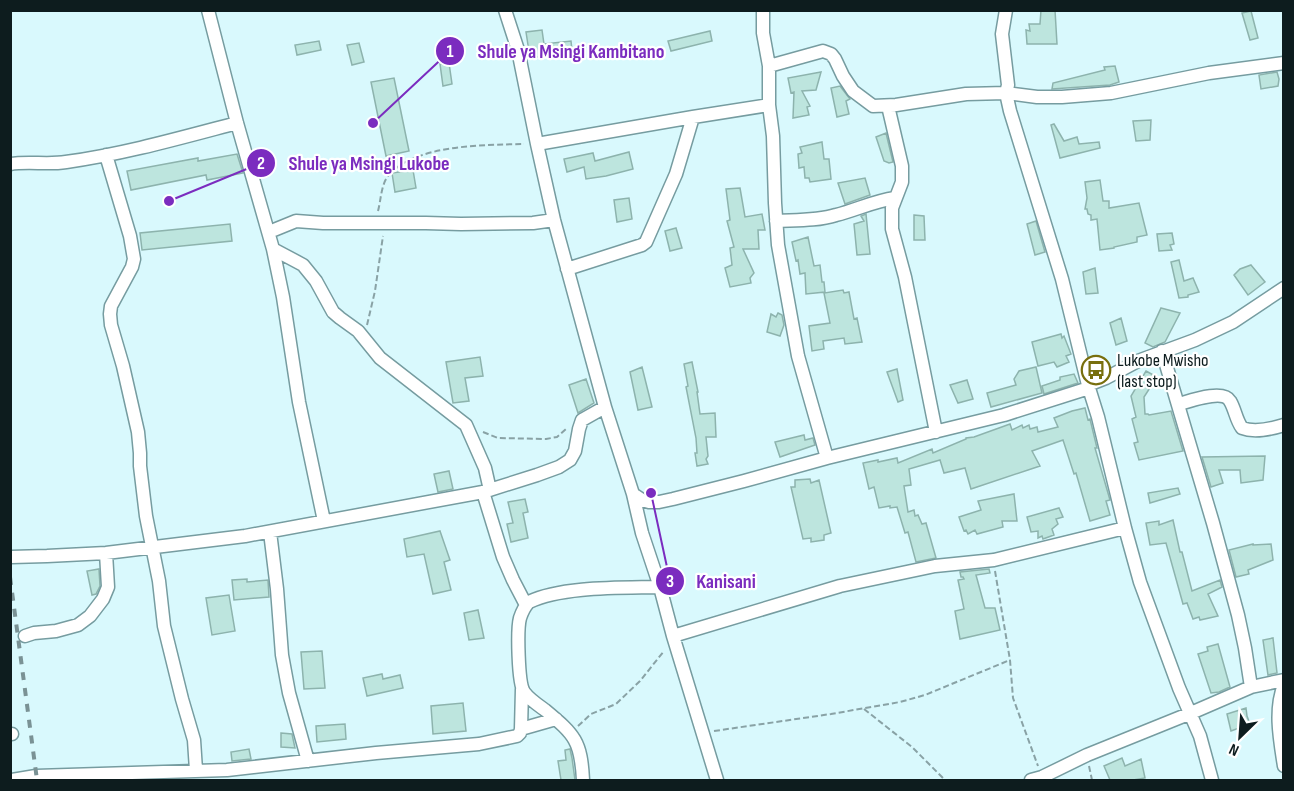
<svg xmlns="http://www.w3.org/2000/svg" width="1294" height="791" viewBox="0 0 1294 791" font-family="'Sofia Sans Condensed',sans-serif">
<rect width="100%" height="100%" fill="#d9f9fd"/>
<path fill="#bde5de" stroke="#8db3ad" stroke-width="1.5" d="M1041 10H1055L1057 44H1027L1026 30 1030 31 1029 24H1040Z
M1251 11 1258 38 1250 40 1242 13Z
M542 30 544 44 571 41 572 50 545 54 546 56 530 58 526 32Z
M710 31 712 41 671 51 668 41Z
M319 41 321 50 297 55 295 45Z
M359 43 364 62 352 65 347 45Z
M449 63 452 84 443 86 440 64Z
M1115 66 1119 82 1110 85 1052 89 1053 83 1105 70 1104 67Z
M821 72 816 90 802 91 810 106 807 107 809 115 793 118 794 92 791 93 788 78Z
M1277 72 1279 79 1278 86 1261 89 1259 75Z
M394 78 409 151 386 156 371 82Z
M840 86 850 99 846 101 849 114 837 117 831 88Z
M1151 120 1150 140 1136 141 1133 121Z
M1054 124 1064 141 1077 137 1079 144 1099 142 1100 148 1060 158 1051 125Z
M886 133 893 162 889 163 884 161 876 137Z
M822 142 824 159H829L831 179 810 182 809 178H805L804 167 799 168 798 154 802 153 800 147Z
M629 152 633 169 606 176 586 179 584 167 567 172 564 159 593 153 595 161Z
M237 154 243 173 207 180 206 175 131 190 127 171 198 158V161Z
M413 170 416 188 395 192 392 173Z
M865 178 870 195 845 204 838 183Z
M1100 180 1103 201H1109V208L1139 203 1147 235 1137 237V242L1114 247V248L1100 250 1097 219 1091 220V215L1088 214 1087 209H1085L1087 198 1085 182Z
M740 188 745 217 762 214 765 230H758L759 249H743L754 273 750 278 751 283 730 287 725 268 732 265 730 248 734 247 727 221 730 220 726 189Z
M629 198 632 219 617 222 614 200Z
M866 214 870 254 857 255 854 224 864 221 861 216Z
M914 215 924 216 925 240H914Z
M1036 221 1045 252 1035 255 1027 224Z
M230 224 232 241 142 250 140 233Z
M676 228 682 248 670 251 665 231Z
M1172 233 1174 244 1170 245 1172 250 1159 251 1157 234Z
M808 237 814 266 820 265 822 282H824L825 292 806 294 805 273 800 274 798 260 796 261 792 242Z
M1179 260 1184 281 1193 278 1199 292 1188 295V297L1179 298 1171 262Z
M1251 265 1265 282 1248 295 1234 275 1240 269Z
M1095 268 1098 293 1086 294 1083 272Z
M843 290 844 293 849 292 854 319 857 318 862 342 845 344 844 338 823 341 824 349 812 351 809 326 830 323 824 293Z
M1161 308 1180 313 1165 342 1153 347 1145 343Z
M778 313 782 315 784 325 780 336 767 332 771 314 776 317Z
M1121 318 1127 341 1116 345 1110 323Z
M1061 334 1062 338 1064 336 1071 354 1066 356 1069 362 1057 367 1054 362 1038 366 1032 342Z
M480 357 483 376 465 378 469 401 453 403 446 362Z
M692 362 698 392H697L700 414 715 413 716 437H706L708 456 706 459 708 464 697 466 695 453H697L696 438 686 387 688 386 684 364Z
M642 367 652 407 638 410 630 372Z
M1036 367 1042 393 991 407 987 393 1016 385 1014 379 1019 371Z
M897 369 903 400 898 402 887 372Z
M1146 371 1157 377 1144 397 1145 414H1148L1149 415 1171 411 1183 451 1139 460 1134 443 1138 442 1132 419 1136 417 1131 396Z
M1074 374 1078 383 1044 394 1042 386 1060 380V377Z
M586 379 594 403 578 413 569 385Z
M967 380 973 399 958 403 950 385Z
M1085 408 1088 420 1090 419 1097 448H1095L1110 500 1106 501 1110 515 1090 521 1076 473 1074 474 1063 440 1032 451 1040 466 971 489 965 468 944 473 940 460 909 469 911 485 904 486 908 512 914 510 915 516 918 515 922 524 926 523 936 558 916 562 908 532 905 533 897 507 890 508V506L879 508 874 487 869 489 863 463 878 460V462L897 458 898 463 932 449 933 453 966 439V438L974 437 1010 424 1012 430 1022 425 1023 428 1029 425 1030 429 1037 427 1038 432 1058 427 1054 418 1072 411Z
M804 435 805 440 813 438 815 445 780 457 775 442Z
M1265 456 1263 480 1241 483 1240 470H1219L1223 483 1211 487 1202 457Z
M449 471 453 489 438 492 434 474Z
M810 479 811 483 819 480 831 533 824 535V540L811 542V538L803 539 791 487H795V480Z
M1178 488 1180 494 1150 503 1148 493Z
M1014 494 1017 521H1002L1003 527 977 534 975 530 968 534 966 530 964 531 959 517 981 510 978 501Z
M525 499 528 512 523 513 528 538 511 542 507 524 513 523 508 502Z
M1059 508 1063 517 1056 519 1058 524 1052 529 1054 535 1043 539 1042 536 1038 538V531L1031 532 1027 517Z
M1173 520 1180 552H1182L1192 591 1220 580 1222 587 1208 594 1218 616 1200 620 1199 617 1193 619 1187 603 1183 604 1166 543 1150 545 1146 523 1159 521V525Z
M440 531 450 560 444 562 451 590 433 594 424 554 407 557 404 539Z
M1253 544V545L1271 544 1273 560 1248 570 1249 574 1236 577 1229 550Z
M99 569 100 586 96 594 92 595 87 571Z
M989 569 990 573 976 575 985 608H995L1000 630 960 639 955 611 964 609 958 580 964 579 963 577H961L960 572Z
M247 579V582L268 580 269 597 234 600 232 580Z
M229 595 235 631 212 635 206 598Z
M478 610 484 638 469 640 464 613Z
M1273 638 1277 673 1268 675 1263 640Z
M1218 644 1230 687 1219 692 1211 693 1198 654 1208 651 1207 647Z
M322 651 325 688 304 689 301 652Z
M382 674 383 679 400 675 403 688 367 696 363 678Z
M463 703 466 731 433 734 431 706Z
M1246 708 1247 716 1250 724 1231 731 1227 714Z
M345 724 346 739 317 742 316 726Z
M281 733 292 734 295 748 281 747Z
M249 749 251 759 232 761 231 752Z
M570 749 572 758 575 780H561L558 761 566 760 565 750Z
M1122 758 1125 766 1141 759 1145 778 1133 780H1110L1104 766Z"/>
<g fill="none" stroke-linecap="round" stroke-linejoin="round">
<g stroke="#769ca0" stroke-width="15">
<path id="minor" d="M208 10 237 123 273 249 283 297 299 402 324 521
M505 10 518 50 537 144 554 220 605 407 633 494 642 533 660 587 673 636 717 780
M763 10V33L769 66V105L773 136 775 203 778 245 798 356 827 458
M1006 10 1002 34 1008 85 1006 93 1010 111 1062 279 1088 385 1098 417 1125 528 1140 582 1179 688 1200 736 1212 780
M769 66 823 51 831 54 835 59 843 76 853 91 873 106 896 105 966 94 1006 93 1037 97H1062L1111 93 1209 73 1284 63
M888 106 902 166V182L892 208V229L905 277 936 432
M537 144 693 117 769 105
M106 155 130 236 134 259 132 267 111 306 110 314 111 325 123 366 138 432 140 453V466L146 516 159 581 164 626 182 699 194 740 196 770
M10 164C29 161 47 165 66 162 124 154 180 138 237 123
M776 221C796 220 817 221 836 215 856 210 874 201 895 198
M269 232 296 221 323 223H426L461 224 533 223 554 220
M273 249 303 265 316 281 333 312 340 318 358 331 380 358 466 425 485 468 490 490
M567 269 642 245 646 242 676 174 693 117
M1162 351 1213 523 1238 615 1245 648 1251 687
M1088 385 1106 378 1138 361 1195 340 1233 322 1284 288
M1179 404C1190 401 1223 389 1230 401 1235 409 1236 420 1242 428 1255 433 1271 429 1284 425
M483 492 503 557 513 580 526 605
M633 494 642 500 649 502H659L673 499 744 481 827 458 1004 415 1089 388
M270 532 277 589 282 655 289 693 308 761
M11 557 47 556 106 553 245 536 483 492 537 475 559 467 570 460 575 451 579 429 582 420 605 407
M25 636 34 633 56 631 78 625 90 616 103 599 108 587 106 553
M673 636 840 586 935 566 994 560 1125 528
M1284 685C1274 710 1280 740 1284 766
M521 729 556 719
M10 734H12
M12 780 36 776 227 770 376 753 479 744 517 736 520 733 521 729 522 689
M583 780C581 741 575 735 545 710 538 705 529 699 524 692 518 683 517 629 520 618 522 612 525 606 529 602 562 586 623 588 660 587
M1031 780 1042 777 1087 755 1191 713 1251 687 1284 680"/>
</g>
<path stroke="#89a2a5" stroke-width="2" stroke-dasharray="6 3" stroke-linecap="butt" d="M378 211C381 200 381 185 388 176 414 144 486 145 524 144
M367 325 375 291 383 236
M483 432 498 438 546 439 557 437 566 429
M995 571 1010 660 1013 698 1038 766
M864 709 912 747 945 780
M578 726 591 714 616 704 640 681 664 651
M714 731 831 714 900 702 925 695 1010 660
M1089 766 1092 780"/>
<use href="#minor" stroke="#fff" stroke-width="12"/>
<path stroke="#7a9295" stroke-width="4" stroke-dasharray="8 8" stroke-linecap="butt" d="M10 577 37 780"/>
</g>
<defs>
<g id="bus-ring" transform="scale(1.5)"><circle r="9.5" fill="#fff" stroke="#786f0e" stroke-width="1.5"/><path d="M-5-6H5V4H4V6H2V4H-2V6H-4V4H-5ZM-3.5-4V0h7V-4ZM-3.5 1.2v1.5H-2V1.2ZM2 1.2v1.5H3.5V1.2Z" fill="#786f0e"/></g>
</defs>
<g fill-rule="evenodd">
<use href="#bus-ring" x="1096" y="370"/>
</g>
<g text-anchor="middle" stroke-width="4.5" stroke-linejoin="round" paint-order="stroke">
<g font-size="18" fill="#0d1c1e" stroke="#fff" text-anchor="start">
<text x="1117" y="366">Lukobe Mwisho<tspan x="1117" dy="21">(last stop)</tspan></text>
</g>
</g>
<path fill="none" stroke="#7b2cbf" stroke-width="2" d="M373 123L450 51M169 201L261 163M651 493L670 581"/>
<g fill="#7b2cbf" stroke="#fff" stroke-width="2">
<circle cx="373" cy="123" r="6"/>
<circle cx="169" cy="201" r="6"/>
<circle cx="651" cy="493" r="6"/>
<circle cx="450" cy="51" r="15"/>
<circle cx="261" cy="163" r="15"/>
<circle cx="670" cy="581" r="15"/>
</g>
<g font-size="18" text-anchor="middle" font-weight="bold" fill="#fff">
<text x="450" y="57">1</text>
<text x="261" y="169">2</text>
<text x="670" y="587">3</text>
</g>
<g font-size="20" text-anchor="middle" font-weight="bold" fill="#7b2cbf" stroke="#fff" stroke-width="4.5" stroke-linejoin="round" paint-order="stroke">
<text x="571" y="58">Shule ya Msingi Kambitano</text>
<text x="369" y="170">Shule ya Msingi Lukobe</text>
<text x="726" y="588">Kanisani</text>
</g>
<rect width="1294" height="791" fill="none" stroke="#0d1c1e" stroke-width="24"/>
<g transform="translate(1240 737) rotate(205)" stroke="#ffffff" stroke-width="4.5" paint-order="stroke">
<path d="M0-4.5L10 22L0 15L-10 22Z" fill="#0d1c1e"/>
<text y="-9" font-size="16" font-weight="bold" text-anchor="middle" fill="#0d1c1e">N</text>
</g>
</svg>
